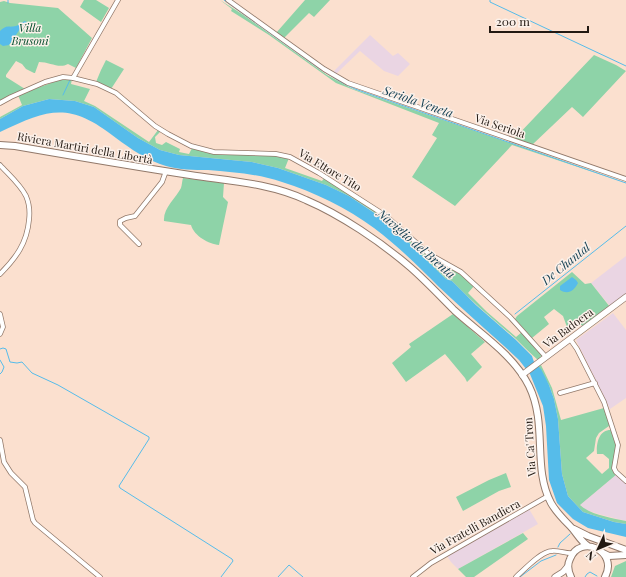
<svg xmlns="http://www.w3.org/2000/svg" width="626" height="577" viewBox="0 0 626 577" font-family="'Playfair Display',serif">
<rect width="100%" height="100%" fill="#fbe0cf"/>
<path fill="#ead5e3" d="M370 35 393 56 398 53 410 64 398 76 384 71 360 51 336 74 333 72Z
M626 256V295L610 306 591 283Z
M613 313 626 330V398L610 409 576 340Z
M617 474 626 484V521L602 515 586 510 580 505Z
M529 509 538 524 458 569 451 562 447 556Z"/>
<path fill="#8ed3a8" d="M84 0H96L109 8 101 22 80 7Z
M220 0 242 14 327 75 353 89 626 183 512 145 455 206 412 177 437 138 432 135 439 123 336 83 269 35 231 11 232 9Z
M305 0H330L314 17 309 13 283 39 276 33Z
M4 1 10 3 58 8 92 38 76 68 68 64C59 69 50 62 39 62L35 73H34L26 69 22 64 16 61 6 75V77L25 89 0 102V2Z
M594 55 616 65 626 71 583 117 572 107 532 145 514 139Z
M106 60 124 69 111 89 96 82 101 70Z
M62 79H72L71 84 90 89 84 101 95 106 149 142 158 130 160 132 155 137 156 143 162 145 166 142 180 149 179 152 189 154 192 148 216 154 261 155 277 156 289 158 285 168 322 181 325 177 387 219 426 254 459 273 474 286 468 293 487 312 516 337 522 332 542 355 538 360C530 353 523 346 516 339 494 320 472 302 452 281L446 279 412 246 394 226 372 211 349 196 326 185 278 168 252 162 179 155 160 150 138 138 94 107 75 101 49 99 23 106 0 119V117L22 105 18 95Z
M183 178 224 183 223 197 228 202 219 245C209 244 194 236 191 225L164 221C163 208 176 198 181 188 182 185 182 181 183 178Z
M572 272 585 284 591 283 610 307 583 327 577 320 567 327 563 316 554 309 544 317 549 324 532 338 515 319 517 316Z
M453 314 485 342 471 354 482 367 467 382 465 378 445 354 406 382 392 363 411 347 409 344Z
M541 365 552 388 561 420 604 408 610 424 609 426 599 433 596 438 594 451 586 458 602 474 609 468V459L603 454H597C596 443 599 429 612 430 614 436 617 443 616 449 615 459 609 465 617 474L580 505C591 515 612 518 626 521V524L614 522 583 512 568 496 562 474 558 419 554 399 549 385 537 367Z
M506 473 511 487 499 491 463 511 456 497 489 480Z
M523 533 528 539 474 577H466L458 569Z
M626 561V577H611L615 566Z"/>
<path fill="#56bcea" d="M25 21 30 25 28 28H22L20 29 9 45 3 46 0 44V31C8 24 8 28 16 26 19 25 22 22 25 21Z
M49 99 75 101 94 107 138 138 160 150 179 155 252 162 278 168 326 185 349 196 394 226 412 246 446 279 452 281 476 305 515 339 532 356 534 362 541 369 549 385 554 399 558 419 562 474 568 496 583 512 614 522 626 524V537L588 528 573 519 557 503 549 480 546 426 543 406 530 374 519 360 504 346C482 326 460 307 439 287 418 266 398 246 374 228 347 208 314 192 282 182 258 174 233 172 208 170 194 170 179 170 166 166 148 161 131 149 116 138 70 102 50 108 0 132V119L23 106Z
M572 277 576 280 578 283C574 291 568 295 560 290V286Z"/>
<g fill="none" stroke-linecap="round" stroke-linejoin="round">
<path stroke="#56bcea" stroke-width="1" d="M8 0V3
M224 0 320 69 341 82 355 89 626 183
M490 0V2L626 66
M63 95 70 80
M515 314 626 226
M0 349 3 348 6 349 10 362 17 363 22 362 32 373 58 385 149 437V439L119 486 120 488 232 559 233 561 221 577
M0 360 4 367 2 372 0 374
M558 547 560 543 570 534
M278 577 289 565 303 577
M520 577 541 561 556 555
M585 577 587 574 590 572 597 576"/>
<g stroke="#92796a" stroke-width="5.5">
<path id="street" d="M228 0 324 69 348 83 626 179
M73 78 118 0
M0 103 11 97 45 82 63 77 73 78 97 84 116 93 155 126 168 134 191 146 214 152 276 154 290 157 319 173 386 216 429 254 461 272 510 317 546 357
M0 165C8 174 20 184 26 196 29 203 30 212 29 220 27 243 16 258 0 274
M139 244 120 225V221L126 218 135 216 162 182 166 171
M0 314 3 327 0 334
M570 339 577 349 604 402 618 445 614 468 616 472 626 481
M560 393 595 383
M0 440 4 462 11 473 25 487 33 520 35 523 100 577
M413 577 431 563 548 496
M516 577C524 570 541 551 552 551 559 550 565 554 574 553"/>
</g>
<g stroke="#92796a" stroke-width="7">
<path id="secondary" d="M522 375 626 297
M555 577 563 572 568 566"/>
</g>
<g stroke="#92796a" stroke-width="8">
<path id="primary" d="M0 145 15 146C73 156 131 166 190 175 229 181 270 183 306 200 341 215 381 242 410 267 425 280 439 295 454 310 479 333 513 354 529 386 548 425 532 467 551 503 556 512 563 519 570 526 577 533 580 541 588 546
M574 529 588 536 626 550
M603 553 609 556 626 555
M571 577C568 571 567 565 570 559 580 533 619 551 605 577"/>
</g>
<use href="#street" stroke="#fff" stroke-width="4"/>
<use href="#secondary" stroke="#fff" stroke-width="5.5"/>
<use href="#primary" stroke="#fff" stroke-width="6"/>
</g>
<g text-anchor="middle" stroke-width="3" stroke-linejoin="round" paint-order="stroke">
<g font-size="11" font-style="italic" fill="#034d2c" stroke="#fcf1ea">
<text x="30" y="32">Villa<tspan x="30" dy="13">Brusoni</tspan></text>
</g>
<g font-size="11" fill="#221912" stroke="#fcf1ea">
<text transform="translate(500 126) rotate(19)" y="4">Via Seriola</text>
<text transform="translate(85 148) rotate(10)" y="4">Riviera Martiri della Libertà</text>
<text transform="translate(330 170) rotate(31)" y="4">Via Ettore Tito</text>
<text transform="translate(568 328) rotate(-36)" y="4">Via Badoera</text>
<text transform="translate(530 447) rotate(-94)" y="4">Via Ca' Tron</text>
<text transform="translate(475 527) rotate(-29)" y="4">Via Fratelli Bandiera</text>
</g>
<g font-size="12" font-style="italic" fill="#103d50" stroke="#fcf1ea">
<text transform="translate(418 102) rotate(19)" y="4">Seriola Veneta</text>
<text transform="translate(416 244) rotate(41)" y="4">Naviglio del Brenta</text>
<text transform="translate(566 264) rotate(-39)" y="4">De Chantal</text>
</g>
</g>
<g transform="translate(598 549) rotate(226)" stroke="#fcf1ea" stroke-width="3" paint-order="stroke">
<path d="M0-3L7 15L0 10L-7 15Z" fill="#221912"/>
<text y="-6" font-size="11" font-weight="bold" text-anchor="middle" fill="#221912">N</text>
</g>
<path d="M490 26v6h98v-6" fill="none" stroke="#221912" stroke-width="2"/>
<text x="496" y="26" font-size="12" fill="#221912" stroke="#fcf1ea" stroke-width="3" paint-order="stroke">200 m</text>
</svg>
